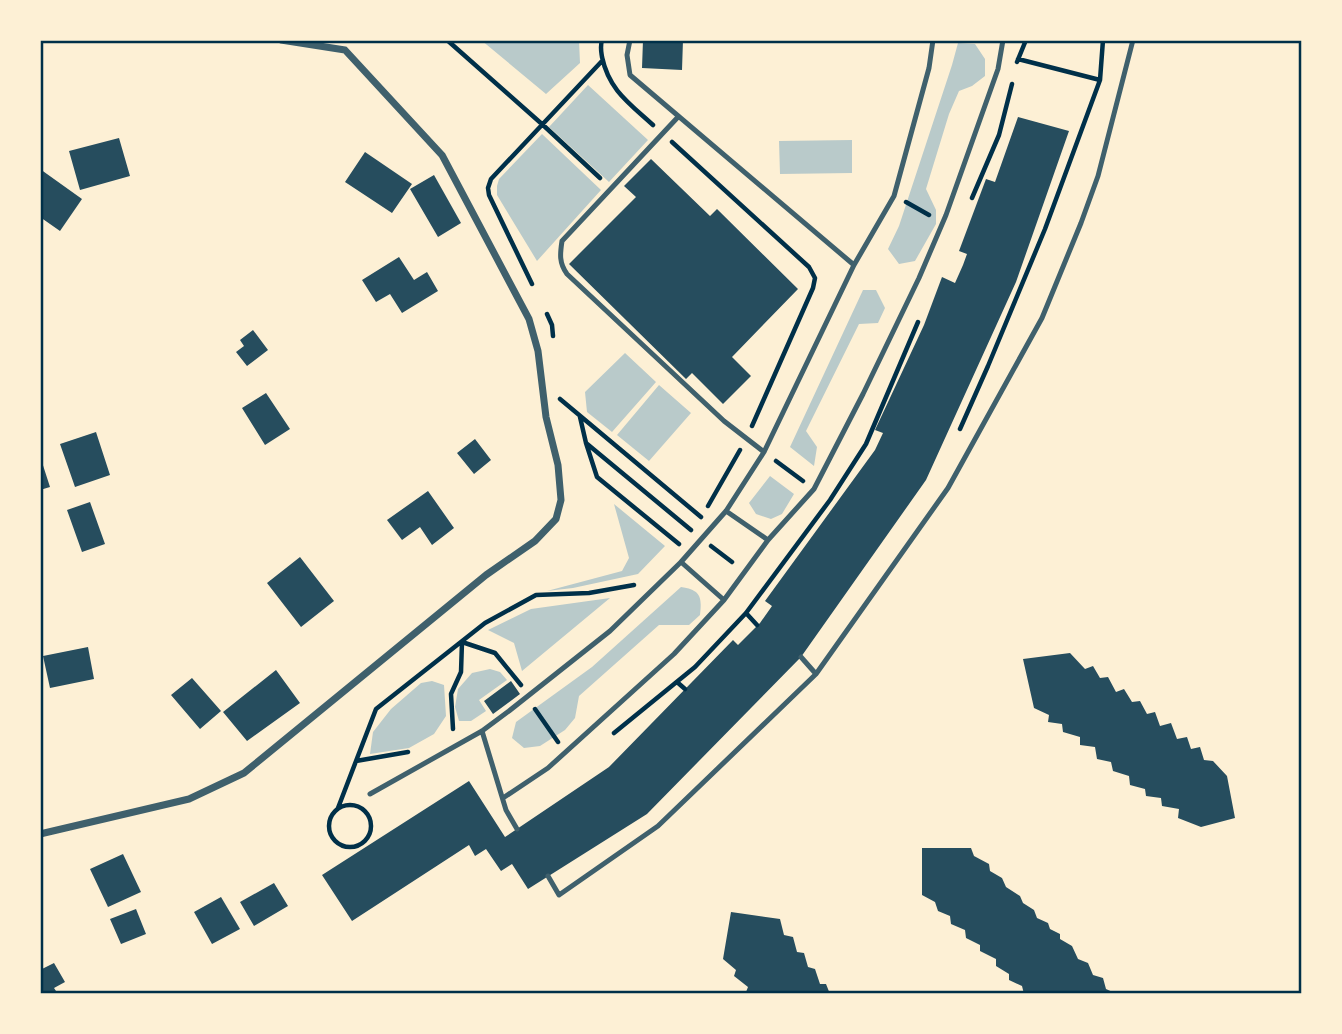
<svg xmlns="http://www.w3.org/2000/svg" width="1342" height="1034" viewBox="0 0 1342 1034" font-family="Commissioner,sans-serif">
<rect width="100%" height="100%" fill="#fdf0d5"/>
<path fill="#b9caca" d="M481 40H579L580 63 546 94Z
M958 43 975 44 985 59V76L972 86 959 91 949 114 926 189 936 210V224L915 261 899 264 888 249 899 226 952 65Z
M588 85 648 140 609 182 549 127Z
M542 134 601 190 537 261 497 195V186L499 179Z
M852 140V173L780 174 779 141Z
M863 290H876L885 308 878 323 859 324 806 431 817 447 814 466 790 447Z
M625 353 656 382 612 432 587 412 585 392Z
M659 385 691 413 649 461 617 435Z
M770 476 794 494 782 514 771 519 756 514 749 503Z
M614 504 665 546 638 574 573 588 547 591 622 571 629 558Z
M681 587C701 590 702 597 700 615L689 625H659L579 696 575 718 565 730 540 746 524 748 512 738 516 722 592 667Z
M610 598 522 671 514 643 488 630 531 609Z
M490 669 500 672 507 680 479 700 486 711 471 721H459L455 707 458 689 472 673Z
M432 681 444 685 446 716 434 734 409 748 370 754 373 732 391 709 421 683Z"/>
<path fill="#264d5e" d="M643 40H683L682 70 642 68Z
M1018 117 1069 131 1016 282 926 480 801 657 647 814 528 889 512 864 501 871 486 849 475 856 469 845 352 921 322 875 469 781 505 837 609 767 733 640 738 645 760 623 772 606 765 601 875 450 883 433 875 430 924 325 942 277 955 283 963 265 967 254 959 251 986 179 995 182Z
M119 138 130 176 80 190 69 151Z
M365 152 412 184 392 213 345 182Z
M651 159 710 216 717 209 798 289 732 357 751 376 723 404 692 373 686 379 569 264 636 197 624 186Z
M40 169 82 199 60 231 40 217Z
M434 175 461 223 438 237 410 189Z
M399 257 414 280 427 272 438 291 402 313 390 294 376 302 362 280Z
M253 330 268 350 247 366 236 352 244 346 240 340Z
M266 393 290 429 265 445 242 408Z
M96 432 110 475 75 487 60 444Z
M475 439 491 460 474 474 457 453Z
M40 456 50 487 40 490Z
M428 491 454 528 432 545 420 527 402 540 387 520Z
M90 502 105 544 82 552 67 510Z
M300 557 334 601 301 627 267 583Z
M88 647 94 679 50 688 43 656Z
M1070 653 1085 669 1093 666 1100 678 1108 677 1116 692 1124 689 1132 702 1140 701 1147 714 1155 712 1160 726 1171 723 1177 739 1187 737 1191 749 1200 747 1204 760 1213 761 1227 776 1235 818 1201 827 1178 818 1179 809 1162 806 1161 798 1146 796 1145 789 1130 785 1129 776 1113 771 1111 762 1097 759 1095 747 1080 745V737L1063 732 1062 724 1048 722 1049 715 1034 708 1023 659Z
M276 670 300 703 247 741 223 712Z
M192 678 221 711 200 729 171 695Z
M511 681 520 694 493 714 484 701Z
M922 848H971L974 856 989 864 990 871 1002 878 1006 887 1020 896 1023 903 1034 910 1037 918 1048 923 1050 929 1060 934V939L1072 946 1078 959 1088 963 1093 975 1103 978 1106 989 1117 994H1024L1022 986 1009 980V974L996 966V959L980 951V945L966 938 965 930 951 924 950 916 938 911 935 902 922 895Z
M123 854 141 892 108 907 90 869Z
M274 883 288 906 254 926 240 902Z
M221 897 240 929 212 944 194 912Z
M136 909 146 934 121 944 110 919Z
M731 912 780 919 784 935 793 937 797 952 804 953 808 967 815 969 820 984H826L830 994H749L746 992 748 987 734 976 736 970 723 959Z
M54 963 65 982 54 988 58 994H40V970Z"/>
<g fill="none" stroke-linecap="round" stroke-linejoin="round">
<path stroke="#003049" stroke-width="4.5" d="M447 40 543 125 600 178
M602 40C600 47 601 50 602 57 609 90 629 103 653 125
M1018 59 1100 80
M1017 62 1026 40
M672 142 809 267 815 278 813 288 752 426
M972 198 999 135 1012 84
M906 202 929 215
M532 284 489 195 488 188 491 179 602 61
M547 314 552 325 553 336
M560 399 701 517
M580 417 586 443 691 530
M960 429 988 366 1045 229 1100 80 1103 40
M586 443 597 477 679 544
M776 461 803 481
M708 506 740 450
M711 546 732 562
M746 613 757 625
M677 682 685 689
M535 709 558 742
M453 729 451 694 461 672 462 642 495 653 521 685
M614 733 695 667 746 613 830 500 866 444 918 322
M356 761 408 752
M329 826a21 21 0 1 1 42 0a21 21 0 1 1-42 0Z
M338 808 376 709 485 623 536 595 589 593 634 585"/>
<path stroke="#3f606c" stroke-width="5" d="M630 40 627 55 630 75 854 265 894 196 929 68 933 40
M678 117 562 241C560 254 559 263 567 274L724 421 764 452
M726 511 768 540
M681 562 724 600
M801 657 816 674 948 488 1042 318 1081 223 1098 176 1133 40
M482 731 506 810 517 829
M370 794 482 731 509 711 610 631 681 562 726 511 764 452 854 265
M503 798 548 768 674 654 724 600 768 540 814 489 863 394 919 278 946 215 998 69 1003 40
M548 876 559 895 658 826 816 674"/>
<path stroke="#3f606c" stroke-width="7" d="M40 834 189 799 244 773 486 575 535 541 556 519 561 500 558 465 546 417 538 351 529 319 442 155 345 50 281 40"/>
</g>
<rect width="1342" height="1034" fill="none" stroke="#fdf0d5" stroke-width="84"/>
<rect x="42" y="42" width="1258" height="950" fill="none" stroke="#003049" stroke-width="2.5"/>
</svg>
